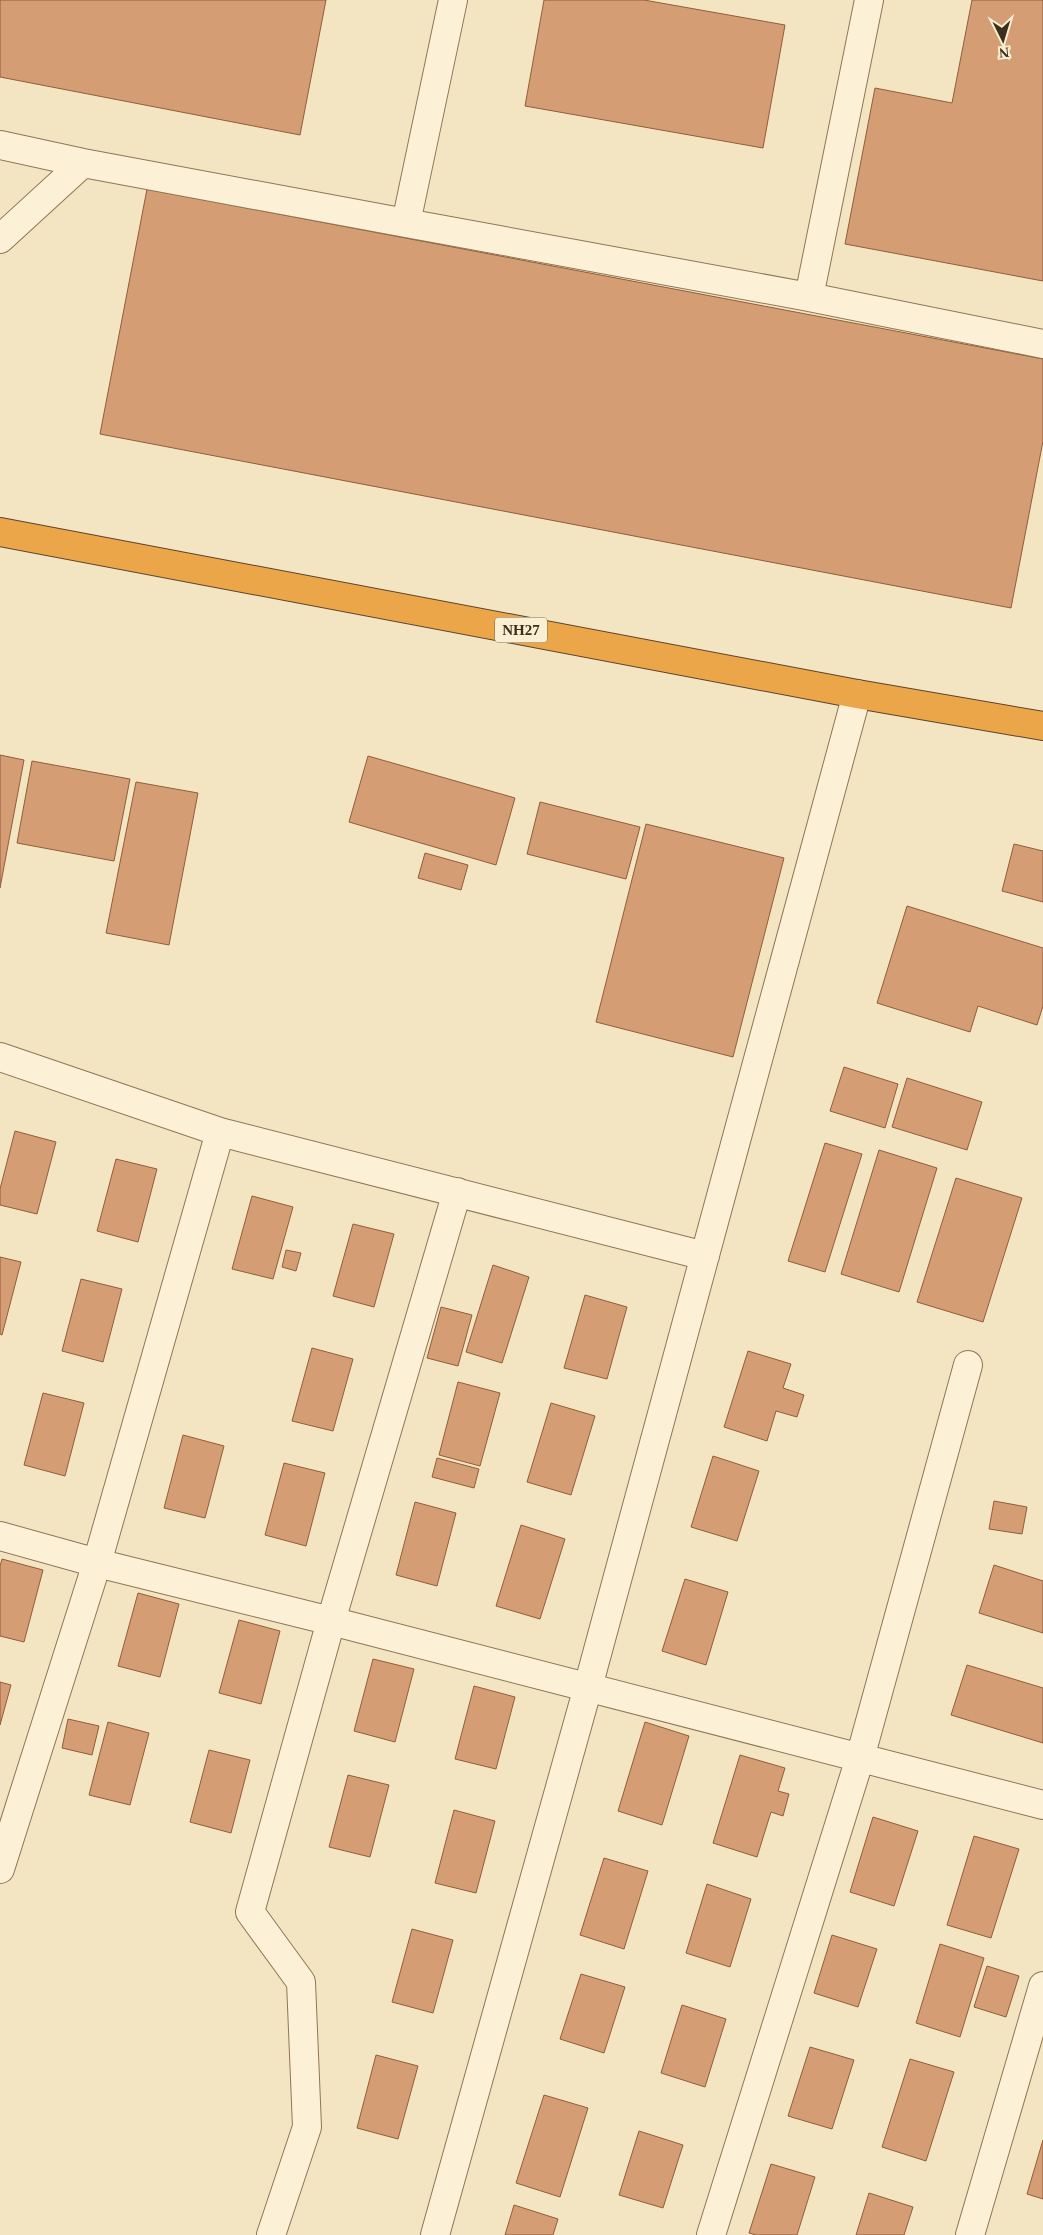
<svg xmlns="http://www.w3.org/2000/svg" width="1043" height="2235" viewBox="0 0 1043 2235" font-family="Georgia,serif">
<rect width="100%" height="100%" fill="#f3e5c2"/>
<path fill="#d59d74" stroke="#915d3a" d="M0 0H326L300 135 0 77Z
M544 0H644L785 25 763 148 525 106Z
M972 0H1043V281L845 244 875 88 952 103Z
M147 189 1043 359V441L1011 608 100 434Z
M0 755 24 760 0 888Z
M368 756 515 798 496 865 349 822Z
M32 761 130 779 114 861 17 843Z
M136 782 198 793 169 945 106 933Z
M540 802 640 827 626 879 527 854Z
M646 824 784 858 733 1057 596 1022Z
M1014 844 1043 851V902L1002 891Z
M425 853 468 865 461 890 418 878Z
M907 906 1043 948V1006L1037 1025 978 1006 970 1032 877 1003Z
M844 1067 898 1084 885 1128 830 1111Z
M907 1078 982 1102 967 1150 892 1127Z
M15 1131 56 1142 37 1214 0 1205V1189Z
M825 1143 862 1154 825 1272 788 1261Z
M879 1150 937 1168 899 1292 841 1274Z
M116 1159 157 1169 138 1242 97 1231Z
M956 1178 1022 1198 983 1322 917 1302Z
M252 1196 293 1207 273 1279 232 1269Z
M353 1224 394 1234 374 1307 333 1296Z
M286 1250 301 1253 296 1271 282 1267Z
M0 1257 21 1262 2 1335 0 1334Z
M493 1265 529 1277 502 1363 466 1352Z
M81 1279 122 1289 103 1362 62 1351Z
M585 1295 627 1307 607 1379 564 1368Z
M441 1307 472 1315 458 1366 427 1358Z
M312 1348 353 1359 333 1431 292 1421Z
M748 1351 791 1364 783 1388 804 1395 797 1417 776 1411 767 1441 724 1427Z
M458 1382 500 1393 480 1466 439 1455Z
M43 1393 84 1403 65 1476 24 1465Z
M551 1403 595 1416 571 1495 527 1482Z
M183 1435 224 1446 205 1518 164 1508Z
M713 1456 759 1471 737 1541 691 1527Z
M437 1458 479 1469 474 1488 432 1477Z
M284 1463 325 1473 306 1546 265 1535Z
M994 1501 1027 1507 1022 1534 989 1529Z
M415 1502 456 1513 437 1586 396 1575Z
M521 1525 565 1539 540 1619 496 1606Z
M2 1559 43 1570 24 1642 0 1636V1566Z
M994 1565 1043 1581V1633L979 1613Z
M685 1579 728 1592 706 1665 662 1651Z
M138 1593 179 1604 160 1677 118 1666Z
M239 1620 280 1631 261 1704 219 1693Z
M373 1659 414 1669 395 1742 354 1731Z
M967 1665 1043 1688V1743L951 1715Z
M0 1682 11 1685 0 1725Z
M474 1686 515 1697 496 1769 455 1759Z
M68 1719 99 1726 92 1755 62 1748Z
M108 1722 149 1733 130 1805 89 1795Z
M645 1722 689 1736 662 1825 618 1811Z
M209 1750 250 1760 231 1833 190 1822Z
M740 1755 785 1768 778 1791 789 1794 783 1816 771 1812 757 1857 713 1843Z
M348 1775 389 1785 370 1857 329 1847Z
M454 1810 495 1821 476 1893 435 1883Z
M873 1817 918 1831 894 1906 850 1892Z
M974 1836 1019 1849 991 1938 947 1925Z
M604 1858 648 1871 624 1949 580 1935Z
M707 1884 751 1899 730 1967 686 1953Z
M412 1929 453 1940 433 2013 392 2002Z
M832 1935 877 1949 858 2007 814 1993Z
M940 1944 984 1958 960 2037 916 2023Z
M987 1966 1019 1976 1006 2017 974 2007Z
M581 1974 625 1987 604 2053 560 2039Z
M682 2005 726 2019 705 2087 661 2073Z
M810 2047 854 2060 832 2129 788 2116Z
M376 2055 418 2066 398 2139 357 2128Z
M910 2059 954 2072 926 2161 882 2147Z
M544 2095 588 2108 560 2197 516 2183Z
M639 2131 683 2145 663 2208 619 2195Z
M1043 2140V2199L1027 2194Z
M771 2164 815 2177 797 2235H756L749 2233Z
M869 2193 913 2207 904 2235H856Z
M514 2205 558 2219 553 2235H505Z"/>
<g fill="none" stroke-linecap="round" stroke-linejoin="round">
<g stroke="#8f7557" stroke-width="30">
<path id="minor" d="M0 145 83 163
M406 223 809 297 869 0
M0 239 83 163 406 223 453 0
M809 297 1043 344
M0 1057 220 1132 705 1256
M0 1536 97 1563 331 1621 1043 1805
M0 1869 97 1563 220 1132
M271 2235 307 2127 301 1982 250 1912 331 1621 457 1192
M435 2235 588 1687 857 694
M711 2235 860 1758 968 1365
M970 2235 1043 1986"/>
</g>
<g stroke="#5c432b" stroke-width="30">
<path id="highway" d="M0 532 857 694 1043 726"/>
</g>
<use href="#minor" stroke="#fcf1d6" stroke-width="28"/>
<use href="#highway" stroke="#eba64a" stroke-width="28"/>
</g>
<g text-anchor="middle" stroke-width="5" stroke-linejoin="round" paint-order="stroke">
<rect fill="#f9efd2" stroke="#756753" stroke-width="1" x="495" y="617.5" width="52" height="25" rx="4"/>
<g font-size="15" font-weight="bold" fill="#3d2d1c">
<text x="521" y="635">NH27</text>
</g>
</g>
<g transform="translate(1003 40) rotate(175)" stroke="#f9efd2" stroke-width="4" paint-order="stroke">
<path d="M0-4L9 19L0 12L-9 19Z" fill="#3d2d1c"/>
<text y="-8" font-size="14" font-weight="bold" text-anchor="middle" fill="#3d2d1c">N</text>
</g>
</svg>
